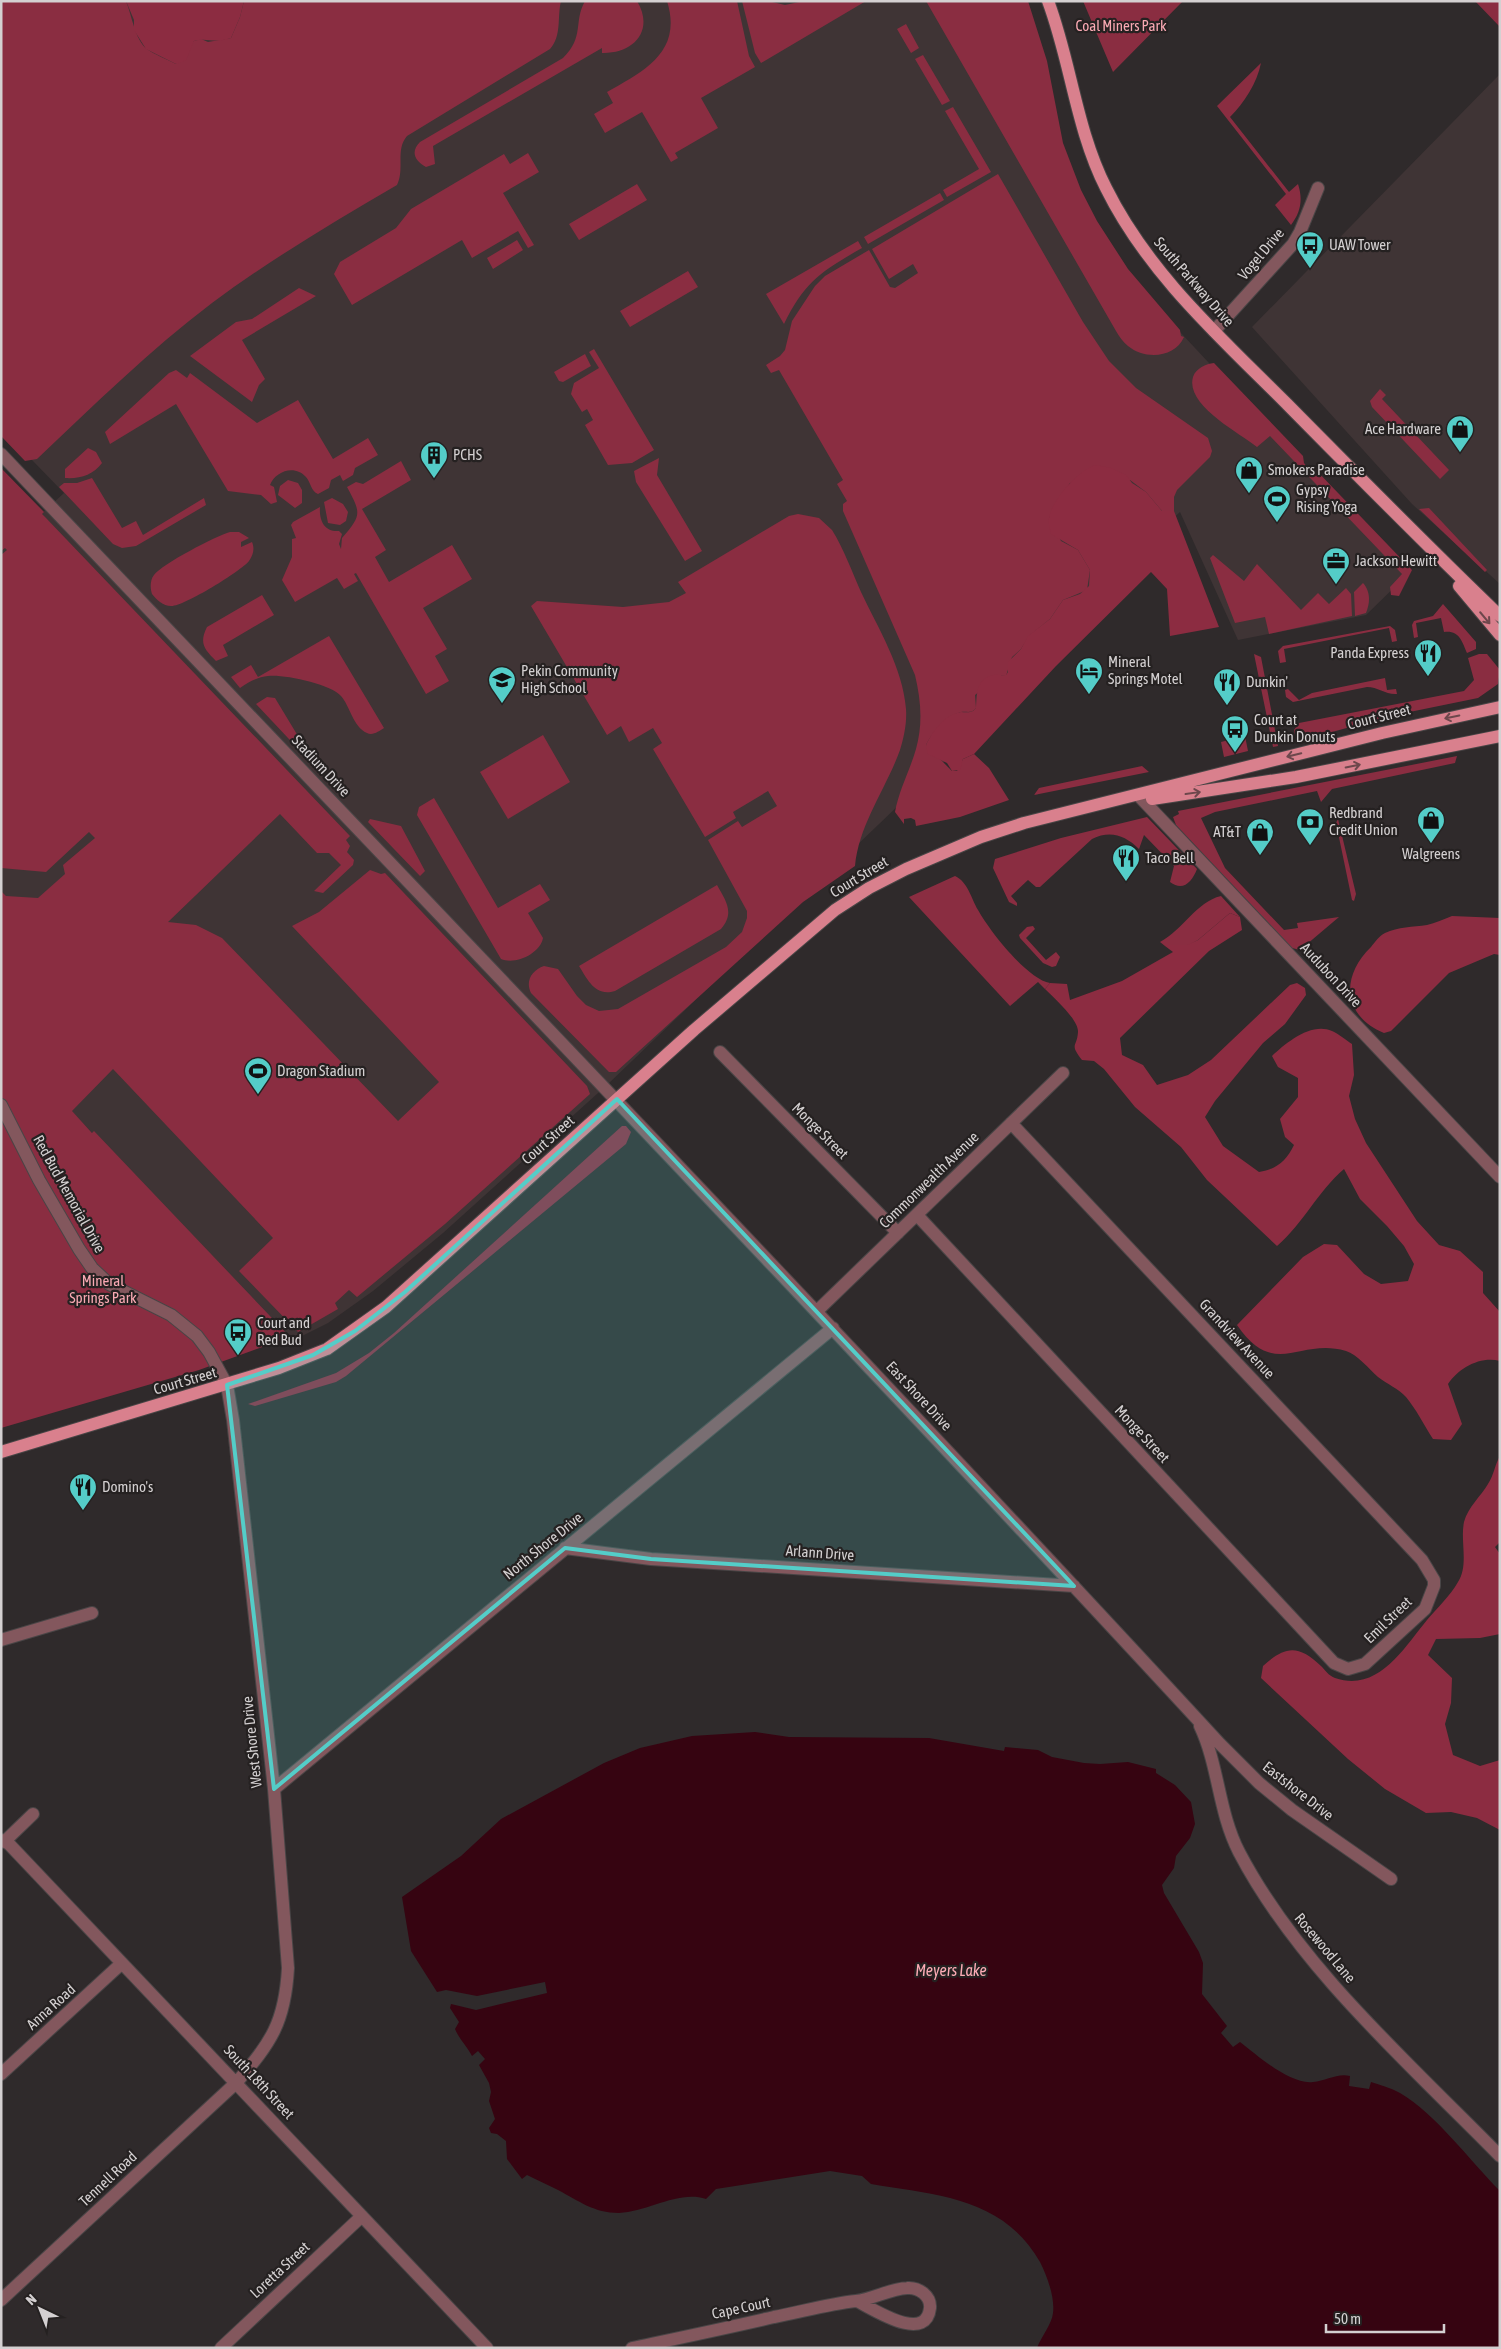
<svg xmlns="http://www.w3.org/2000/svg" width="1501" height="2349" viewBox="0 0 1501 2349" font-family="'Asap Condensed',sans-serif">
<rect width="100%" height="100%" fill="#2f2a2b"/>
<path fill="#3f3435" d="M1 1H1017L1057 155 1093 225 1139 288 1407 575 1366 615 1238 640 1180 512 1111 575 1123 590 608 1084 443 1233 373 1291 328 1323 290 1342 288 1337 1 1038V551L64 493 1 428Z
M1500 74V584L1412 504 1252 327Z"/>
<path fill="#8a2d41" d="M1 1H126C132 16 135 40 147 49 155 55 167 59 176 64L194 41 201 39 208 42 231 38 240 17 244 1H561C557 17 562 36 550 49L407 136C395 150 405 169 397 185 334 222 271 259 212 303 150 350 94 405 37 459L25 461 1 436Z
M585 1H637C655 31 633 54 602 53V48L433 146 435 164 426 167C415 161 410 152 420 142L563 58C585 36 573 23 585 1Z
M667 1H737L749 56 755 67 701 98 718 128 675 153 678 158 671 162 642 112 605 133 594 114 613 103 607 92C644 71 683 52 667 1Z
M742 1H768L785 5 804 1H866L761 63 755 53Z
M926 1H1028L1047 61 1063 143 1081 190 1097 221 1128 269 1180 330 1181 336 1184 337C1175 358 1145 360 1128 346 1123 342 1119 336 1116 331Z
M1083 1H1183L1113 72Z
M1475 1H1500V27Z
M906 24 919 48 911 53 897 29Z
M923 55 950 101 942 105 915 59Z
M1261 63C1257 83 1244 103 1230 117L1289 192 1298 184C1303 199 1301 212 1291 225L1275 205 1286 194 1217 106Z
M953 107 991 172 947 197 943 190 979 169 945 111Z
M528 153 539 172 503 193 534 245 528 248 518 231 472 258 462 240 352 305 334 274 340 262 396 228 411 209 504 154 510 164Z
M998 174 1083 322 1109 361 1136 388 1208 438 1212 451 1210 457 1177 490 1174 497V511H1162L1146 492 1130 480 1070 483 1049 518 1061 541 1078 550 1090 570 1087 590 1063 600 1050 619 1029 636 1021 649 1012 657 1006 676 999 675 975 695 976 708C971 714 968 711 961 712 947 716 932 733 926 745L952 771H957L963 759 974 754 989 768 1009 800 960 817 916 826 915 820 911 818 904 819V824L895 812C899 790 910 770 916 749 923 724 921 700 915 675L843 511V504L847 501 837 484 843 480 779 370 771 373 766 365 780 356 785 350 792 321 815 286 825 276 869 250 890 287 895 288 918 273 913 264 889 279 872 249Z
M637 184 647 200 579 240 569 224Z
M940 193 944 200 868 244 864 237Z
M517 240 523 250 493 269 487 258Z
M858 241 862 248C822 271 805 281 784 324L766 294Z
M688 271 698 287 630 327 620 311Z
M299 288 316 296 242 340 265 379 259 385 252 402 190 356 236 322 252 319Z
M594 349 654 450 632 463 608 465 585 425 593 420 587 409 582 412 571 394 574 383 599 368 589 352Z
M585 354 591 366 563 382 559 381 554 372Z
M1214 363 1303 456 1304 463 1307 467 1315 469 1412 570 1399 596 1391 595 1390 587 1402 574 1270 436 1257 447C1238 432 1185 405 1193 377 1196 368 1206 364 1214 363Z
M176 370 187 378 190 373 257 423 298 400 333 459 368 438 378 455 355 468 353 475 343 481 340 475 331 480 329 488 318 494C311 491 311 483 306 477 295 464 275 471 270 485L274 487 277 502 271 504 261 495 228 491 176 404 110 444 105 432 169 373Z
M1380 389 1386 395 1382 399 1449 470 1440 479 1372 407 1370 401Z
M88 448 96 452 102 463C93 475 80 479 65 478V469Z
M659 458 657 475 702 551 685 561 636 482 634 471Z
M401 461 411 480 362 509 386 550 375 557 389 582 452 545 472 579 423 608 447 649 435 656 449 681 426 694 356 573 354 574 358 581 344 589 337 578 295 602 282 580 292 557V539L296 538 291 525 293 522 320 507C319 520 324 532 339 531L342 534 339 544 341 549 342 538C362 515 361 513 347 487L356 482 363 484Z
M1 468 44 512 42 514 46 518 350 836 346 840 350 846 347 852 354 860 353 865 323 893 314 891 341 865 329 853H317L280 814 168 922 196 925 222 938 398 1121 439 1082 292 926 319 912 370 870 381 874 385 873 587 1086 590 1094 445 1224 357 1297 349 1290 335 1303 338 1309 298 1332 239 1271 273 1238 113 1069 72 1111 92 1133 94 1131 290 1337 199 1370 1 1428V891L6 896 38 898 65 874 63 865 95 838 89 832 46 872 1 868V555L7 550 5 548 1 551Z
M92 478 122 528 136 521 143 535 204 498 206 505 136 546 122 548 113 544 59 487 64 483H77Z
M288 480 298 483 302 490V503L295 508 278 495 280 486Z
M332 498 343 504 348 512 346 521 340 525 328 523 324 502Z
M1429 508 1487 570 1485 572 1419 509Z
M798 514 819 518 832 530C844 549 852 572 861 592 878 628 903 668 906 709 907 723 904 737 900 750 886 789 859 824 855 866L803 902 616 1072H609L531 993C525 981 532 970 544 966L558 969 577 996 586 1005 599 1011 618 1009 726 947 742 932 747 918V911L708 840 738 821 742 827 777 806 768 791 733 812 736 818 705 837 653 749 662 743 653 728 629 742 621 726 607 735 531 606 537 601 623 607 669 602 686 593 678 582 789 516Z
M230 532H239L249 538 241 542V547L252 542C255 549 253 555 249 561 241 571 183 607 171 606 163 606 157 600 152 594 150 588 150 580 154 575 162 564 216 536 230 532Z
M1213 555 1244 581 1257 564 1301 610 1318 593 1329 604 1346 588 1351 594 1352 616 1269 634 1265 617 1235 623 1210 558Z
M1363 583C1371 592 1370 603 1366 613L1355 616 1354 592Z
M262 595 274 615 223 645 228 656 216 661C204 649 199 643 207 627Z
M1443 604 1476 642V649L1467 653C1462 641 1459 630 1444 632L1441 618 1416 623 1418 637 1414 638 1412 625 1414 621 1433 616Z
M1390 626 1395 630 1397 641 1392 642 1389 628 1284 649 1286 662 1280 663 1278 651 1283 646Z
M329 636 384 728C379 731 373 736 367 733 353 727 350 706 341 696 331 684 283 674 268 676 258 677 248 682 240 688L231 677 251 665 258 677Z
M1254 654 1261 657 1278 746 1273 747Z
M1479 654H1487L1500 670 1498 684 1478 698 1390 716 1296 742 1294 730 1299 723 1464 691 1474 680 1468 658Z
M1385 678 1387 690 1396 689 1397 694C1386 695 1378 687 1367 687L1293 702 1286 697 1285 690 1288 689 1299 700 1312 693Z
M267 697 275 698 307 751 304 755 256 704Z
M543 735 570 782 508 819 480 772Z
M1245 736 1248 751 1224 757 1221 742Z
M1457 756 1455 763 1332 789 1321 802 1317 791 1215 812 1201 818 1225 868 1284 930 1298 928 1297 923 1339 917 1300 950 1292 948 1176 825 1173 817 1179 814 1178 811Z
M1142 766 1149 772 1034 795 1039 788Z
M434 798 498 908 540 884 550 900 528 913 543 938C540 954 515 965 501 959L417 815 419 807Z
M1147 817 1197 869C1192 882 1183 892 1170 882L1174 866 1144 835 1139 849C1125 835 1110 830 1092 839L1040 887H1036L1028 880 1011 896 1017 903V906L1009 902 993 868 995 859 1061 838Z
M370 819 401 826 425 871 420 876 368 822Z
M1338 819 1356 894 1354 901 1352 900 1336 823Z
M955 876C968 882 971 898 978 910 989 930 1027 979 1050 983L1045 989 1038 982 1010 1006 909 897Z
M717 885C726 901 735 913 721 929L615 991C595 997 588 980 579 966Z
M1221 896 1240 917 1230 913 1198 940 1187 946H1165L1160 942C1183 930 1196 902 1221 896Z
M1033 926 1035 929 1026 938 1046 960 1056 952 1060 957 1056 966 1052 967 1043 963 1020 938 1019 935 1027 927Z
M622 1126H626L631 1132 626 1144 346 1376 336 1382 255 1406 248 1404 336 1373 369 1353 394 1333Z"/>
<path fill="#8c2c41" d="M126 1H244L240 17 231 38C213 44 208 37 194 41L186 60 176 64 146 49 134 30V20Z
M1095 465 1111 468 1126 475 1132 483 1146 492 1162 511H1174L1219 627 1170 636 1167 589 1151 572 1056 666 974 754 963 759 960 770 952 771 947 763 928 754 926 745C933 731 944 715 961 712 965 712 969 713 973 711L976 708C977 694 976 678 994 675 999 674 1002 676 1006 675L1008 672V662L1021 649 1028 636 1050 619 1063 600 1080 594 1089 586 1090 570 1078 550 1051 534C1050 529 1048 523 1049 518 1052 500 1078 471 1095 465Z
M1230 913 1240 917 1242 930 1209 951 1120 1038 1122 1055 1143 1065 1157 1085 1188 1075 1211 1060 1290 985 1297 983 1305 988 1306 995 1285 1024 1263 1043 1215 1101 1205 1117 1223 1146 1259 1172C1277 1169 1286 1161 1294 1145L1285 1137 1280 1119 1298 1097V1078L1278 1067 1272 1056C1286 1043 1311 1022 1332 1031 1339 1034 1346 1040 1352 1044L1354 1075 1349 1096 1355 1119 1366 1143 1417 1221 1439 1245 1460 1251 1483 1272V1293L1500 1312V1361C1480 1356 1459 1368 1448 1384L1462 1424 1451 1440 1433 1439C1424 1425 1416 1409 1406 1397 1399 1389 1387 1384 1378 1377 1369 1369 1357 1354 1346 1351 1299 1337 1275 1380 1237 1325L1303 1257 1324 1244 1337 1245 1364 1274 1381 1284 1408 1281 1414 1264 1404 1246 1387 1226 1360 1199 1344 1169C1318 1191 1303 1224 1277 1246L1207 1180 1181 1147 1135 1107 1104 1069 1094 1061 1082 1060C1069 1043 1077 1048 1078 1032 1079 1020 1054 998 1045 989L1050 983 1067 984 1070 1000 1122 981 1173 952 1165 946 1167 945H1187L1198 940Z
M1452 916 1500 918V955L1494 954 1449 973 1391 1031 1384 1033C1343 1016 1340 977 1371 947 1375 942 1379 936 1385 933 1398 927 1413 927 1427 925 1435 923 1444 919 1452 916Z
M1500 1456V1542L1495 1547 1500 1554V1634L1480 1638 1436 1639 1428 1655 1452 1678 1451 1703 1445 1724 1453 1755 1480 1766 1500 1760V1830L1477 1818 1451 1812 1426 1813 1385 1789 1348 1759 1261 1678 1263 1666C1285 1646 1298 1644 1321 1666 1325 1670 1329 1676 1335 1678 1378 1693 1404 1648 1427 1620 1437 1608 1450 1596 1458 1582 1469 1565 1460 1541 1464 1522 1468 1507 1481 1496 1488 1484 1494 1475 1495 1464 1500 1456Z"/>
<path fill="#360411" d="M755 1732 789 1737 929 1738 1004 1751 1005 1747 1038 1750 1052 1757 1084 1763 1100 1764 1128 1762 1156 1769V1773L1175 1785 1191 1802 1195 1824 1190 1838 1176 1856 1174 1868 1162 1885 1164 1893 1199 1952 1203 1963 1202 1994 1227 2026 1221 2033 1233 2047 1240 2042C1257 2055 1290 2085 1313 2082 1326 2081 1337 2073 1350 2076L1349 2086 1369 2089 1371 2082C1380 2085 1391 2088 1400 2093 1436 2114 1470 2161 1500 2191V2348H1037C1041 2337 1052 2324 1053 2313 1055 2297 1047 2276 1040 2262 1003 2197 936 2195 871 2184L862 2176 830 2171 716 2189 706 2199C678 2190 648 2212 619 2213 594 2213 579 2201 558 2190 548 2185 537 2180 527 2175L522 2179 507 2159 506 2141 497 2134 491 2133 489 2128 495 2119 489 2101 491 2092 489 2083 479 2065 485 2059 478 2051 472 2056C467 2046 459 2039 455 2029L459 2022 450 2008 451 2004 476 2010 547 1993 545 1982 477 1996 446 1990 437 1992 411 1951 402 1897 461 1856 501 1819 604 1763 640 1748 692 1736Z"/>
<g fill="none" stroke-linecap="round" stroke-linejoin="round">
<g stroke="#494546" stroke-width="14">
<path id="minor" d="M1214 331 1293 244 1300 232 1318 188
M1 454C408 883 819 1309 1220 1744L1259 1783 1292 1810 1391 1879
M1139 796 1500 1177
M720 1052 898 1233
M1 1105 39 1180 79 1249 92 1268 109 1284 171 1315 197 1336 209 1352 227 1385 233 1420 274 1789 288 1968C285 2023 271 2042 237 2082L1 2300
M917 1215 1334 1663 1348 1669 1365 1664 1425 1609 1434 1586V1580L1422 1560 1011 1123
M817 1311 1063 1073
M565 1548 651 1559 1074 1586
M1 1640 92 1613
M1200 1726C1219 1766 1218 1811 1239 1852 1299 1967 1410 2064 1500 2156
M274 1789 833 1328
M1 1840 9 1844 487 2348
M5 1841 33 1814
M1 2074 122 1963
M221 2348 362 2216
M632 2348C679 2338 727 2328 774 2317 801 2312 828 2304 856 2301 873 2299 890 2289 907 2288 919 2287 931 2296 930 2308 926 2344 873 2309 857 2301"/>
</g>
<g stroke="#494546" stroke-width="14">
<path id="major" d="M1048 1C1071 62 1076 129 1106 188 1148 273 1220 337 1286 403 1357 475 1427 546 1500 616
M1459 586 1500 635
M1152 799 1296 777 1500 736
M1 1452 279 1368 327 1349 386 1307 694 1030 835 910 869 888 906 869 981 837 1024 823 1382 733 1500 707"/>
</g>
<use href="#minor" stroke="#83575d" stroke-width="12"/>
<use href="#major" stroke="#d9808d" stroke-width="12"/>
</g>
<defs><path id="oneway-shaft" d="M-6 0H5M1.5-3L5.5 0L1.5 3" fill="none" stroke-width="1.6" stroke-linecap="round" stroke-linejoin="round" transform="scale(1.25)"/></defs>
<g stroke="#6d474c">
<use href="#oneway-shaft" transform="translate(1485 618) rotate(50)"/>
<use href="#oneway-shaft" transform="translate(1452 717) rotate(168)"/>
<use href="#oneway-shaft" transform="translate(1294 755) rotate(166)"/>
<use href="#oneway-shaft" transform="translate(1353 766) rotate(-12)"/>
<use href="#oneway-shaft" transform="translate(1193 793) rotate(-8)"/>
</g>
<path fill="#54cdc8" fill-opacity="0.2" stroke="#54cdc8" stroke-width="4" stroke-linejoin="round" d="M617 1099 1074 1586 651 1559 565 1548 274 1789 227 1385 313 1355 355 1331 405 1292Z"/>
<defs>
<g id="bus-pin" transform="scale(1.4375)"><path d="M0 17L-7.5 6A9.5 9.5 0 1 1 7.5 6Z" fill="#54cdc8" stroke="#252121"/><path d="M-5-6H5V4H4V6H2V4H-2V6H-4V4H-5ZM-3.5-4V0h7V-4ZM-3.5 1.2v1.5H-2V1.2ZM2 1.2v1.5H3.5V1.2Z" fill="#111"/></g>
<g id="shop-pin" transform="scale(1.4375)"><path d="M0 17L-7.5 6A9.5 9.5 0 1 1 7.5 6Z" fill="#54cdc8" stroke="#252121"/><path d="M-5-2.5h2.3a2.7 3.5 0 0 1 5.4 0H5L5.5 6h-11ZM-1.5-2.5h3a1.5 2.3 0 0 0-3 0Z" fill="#111"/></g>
<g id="building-pin" transform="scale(1.4375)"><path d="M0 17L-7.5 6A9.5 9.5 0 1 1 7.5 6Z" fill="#54cdc8" stroke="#252121"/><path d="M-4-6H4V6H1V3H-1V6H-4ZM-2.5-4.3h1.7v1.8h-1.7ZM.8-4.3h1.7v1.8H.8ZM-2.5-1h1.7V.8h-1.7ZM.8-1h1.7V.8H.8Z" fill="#111"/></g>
<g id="stadium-pin" transform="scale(1.4375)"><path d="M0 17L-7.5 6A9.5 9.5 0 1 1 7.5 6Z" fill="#54cdc8" stroke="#252121"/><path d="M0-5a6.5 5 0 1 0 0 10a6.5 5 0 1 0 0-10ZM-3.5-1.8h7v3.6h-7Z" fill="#111"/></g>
<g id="office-pin" transform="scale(1.4375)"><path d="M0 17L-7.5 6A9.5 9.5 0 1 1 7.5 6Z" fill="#54cdc8" stroke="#252121"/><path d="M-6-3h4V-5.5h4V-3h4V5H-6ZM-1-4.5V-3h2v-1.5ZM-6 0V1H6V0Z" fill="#111"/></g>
<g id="restaurant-pin" transform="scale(1.4375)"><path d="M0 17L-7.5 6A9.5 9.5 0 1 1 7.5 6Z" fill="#54cdc8" stroke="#252121"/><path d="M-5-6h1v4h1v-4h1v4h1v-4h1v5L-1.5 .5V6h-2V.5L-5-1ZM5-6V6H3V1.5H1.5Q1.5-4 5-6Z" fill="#111"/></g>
<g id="hotel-pin" transform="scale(1.4375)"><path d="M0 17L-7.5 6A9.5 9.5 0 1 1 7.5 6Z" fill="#54cdc8" stroke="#252121"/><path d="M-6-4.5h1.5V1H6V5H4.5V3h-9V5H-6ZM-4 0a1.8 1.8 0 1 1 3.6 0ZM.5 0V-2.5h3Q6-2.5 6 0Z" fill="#111"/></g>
<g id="school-pin" transform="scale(1.4375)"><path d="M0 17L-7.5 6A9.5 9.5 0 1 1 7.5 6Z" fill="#54cdc8" stroke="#252121"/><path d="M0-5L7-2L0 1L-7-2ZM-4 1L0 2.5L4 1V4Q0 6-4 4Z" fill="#111"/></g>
<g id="bank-pin" transform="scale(1.4375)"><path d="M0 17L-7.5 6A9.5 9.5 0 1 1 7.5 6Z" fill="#54cdc8" stroke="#252121"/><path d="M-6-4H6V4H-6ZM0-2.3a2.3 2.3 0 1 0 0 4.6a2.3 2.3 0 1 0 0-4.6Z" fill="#111"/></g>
</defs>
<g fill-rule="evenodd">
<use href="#bus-pin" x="1310" y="245"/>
<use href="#shop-pin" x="1460" y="429"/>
<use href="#building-pin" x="434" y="455"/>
<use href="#shop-pin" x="1249" y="470"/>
<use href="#stadium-pin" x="1277" y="499"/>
<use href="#office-pin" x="1336" y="561"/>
<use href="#restaurant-pin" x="1428" y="653"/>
<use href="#hotel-pin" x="1089" y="671"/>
<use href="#school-pin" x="502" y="680"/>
<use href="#restaurant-pin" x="1227" y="682"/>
<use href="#bus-pin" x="1235" y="729"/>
<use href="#shop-pin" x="1431" y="820"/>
<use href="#bank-pin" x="1310" y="822"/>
<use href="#shop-pin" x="1260" y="832"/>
<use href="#restaurant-pin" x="1126" y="858"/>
<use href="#stadium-pin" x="258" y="1071"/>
<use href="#bus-pin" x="238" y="1332"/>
<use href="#restaurant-pin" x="83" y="1487"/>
</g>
<g text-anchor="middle" stroke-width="4.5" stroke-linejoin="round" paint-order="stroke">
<g font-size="15" fill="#f9a9b3" stroke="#252121">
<text x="1121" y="31">Coal Miners Park</text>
<text x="103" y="1286">Mineral<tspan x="103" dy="17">Springs Park</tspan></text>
</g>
<g font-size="15" fill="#d4d0d1" stroke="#252121" text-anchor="start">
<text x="1329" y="250">UAW Tower</text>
<text x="1441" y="434" text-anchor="end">Ace Hardware</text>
<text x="453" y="460">PCHS</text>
<text x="1268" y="475">Smokers Paradise</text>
<text x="1296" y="495">Gypsy<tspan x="1296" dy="17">Rising Yoga</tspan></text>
<text x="1355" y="566">Jackson Hewitt</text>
<text x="1409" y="658" text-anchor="end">Panda Express</text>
<text x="1108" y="667">Mineral<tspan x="1108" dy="17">Springs Motel</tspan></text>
<text x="521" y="676">Pekin Community<tspan x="521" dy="17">High School</tspan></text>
<text x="1246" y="687">Dunkin'</text>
<text x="1254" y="725">Court at<tspan x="1254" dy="17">Dunkin Donuts</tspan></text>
<text x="1329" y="818">Redbrand<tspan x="1329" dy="17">Credit Union</tspan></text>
<text x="1241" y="837" text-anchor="end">AT&amp;T</text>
<text x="1431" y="859" text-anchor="middle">Walgreens</text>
<text x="1145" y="863">Taco Bell</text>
<text x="277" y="1076">Dragon Stadium</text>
<text x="257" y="1328">Court and<tspan x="257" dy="17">Red Bud</tspan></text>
<text x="102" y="1492">Domino's</text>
</g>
<g font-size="15" fill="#d4d0d1" stroke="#252121">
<text transform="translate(1261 254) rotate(-50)" y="5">Vogel Drive</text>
<text transform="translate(1194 282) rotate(49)" y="5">South Parkway Drive</text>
<text transform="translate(1379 717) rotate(-14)" y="5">Court Street</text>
<text transform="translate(321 766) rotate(47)" y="5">Stadium Drive</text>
<text transform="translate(859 877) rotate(-31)" y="5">Court Street</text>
<text transform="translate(1331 975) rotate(47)" y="5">Audubon Drive</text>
<text transform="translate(820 1131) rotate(45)" y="5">Monge Street</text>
<text transform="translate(548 1140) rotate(-42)" y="5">Court Street</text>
<text transform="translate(929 1180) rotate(-44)" y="5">Commonwealth Avenue</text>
<text transform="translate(69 1194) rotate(61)" y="5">Red Bud Memorial Drive</text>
<text transform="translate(1237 1339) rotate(47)" y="5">Grandview Avenue</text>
<text transform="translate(185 1381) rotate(-16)" y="5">Court Street</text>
<text transform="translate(919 1396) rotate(47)" y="5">East Shore Drive</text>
<text transform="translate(1142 1434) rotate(47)" y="5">Monge Street</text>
<text transform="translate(543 1546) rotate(-39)" y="5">North Shore Drive</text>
<text transform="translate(820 1553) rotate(4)" y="5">Arlann Drive</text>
<text transform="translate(1388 1620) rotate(-44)" y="5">Emil Street</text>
<text transform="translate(252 1742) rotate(-96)" y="5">West Shore Drive</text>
<text transform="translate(1298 1791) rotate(38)" y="5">Eastshore Drive</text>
<text transform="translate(1325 1948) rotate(50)" y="5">Rosewood Lane</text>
<text transform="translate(51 2007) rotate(-42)" y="5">Anna Road</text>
<text transform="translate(259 2082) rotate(47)" y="5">South 18th Street</text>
<text transform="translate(108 2179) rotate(-43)" y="5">Tennell Road</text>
<text transform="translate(280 2270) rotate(-43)" y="5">Loretta Street</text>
<text transform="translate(741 2308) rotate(-12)" y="5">Cape Court</text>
</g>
<g font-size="16" font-style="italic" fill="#fdacb6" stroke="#252121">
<text x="951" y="1976">Meyers Lake</text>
</g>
</g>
<rect width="1501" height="2349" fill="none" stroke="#d4d0d1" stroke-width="5"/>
<g transform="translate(40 2309) rotate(317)" stroke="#252121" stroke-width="4" paint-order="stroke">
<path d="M0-4L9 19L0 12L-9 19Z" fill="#d4d0d1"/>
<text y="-8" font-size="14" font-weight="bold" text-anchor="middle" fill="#d4d0d1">N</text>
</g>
<path d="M1326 2324v8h118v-8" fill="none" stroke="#d4d0d1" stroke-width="2.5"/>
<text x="1334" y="2324" font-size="15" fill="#d4d0d1" stroke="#252121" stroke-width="4" paint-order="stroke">50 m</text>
</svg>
